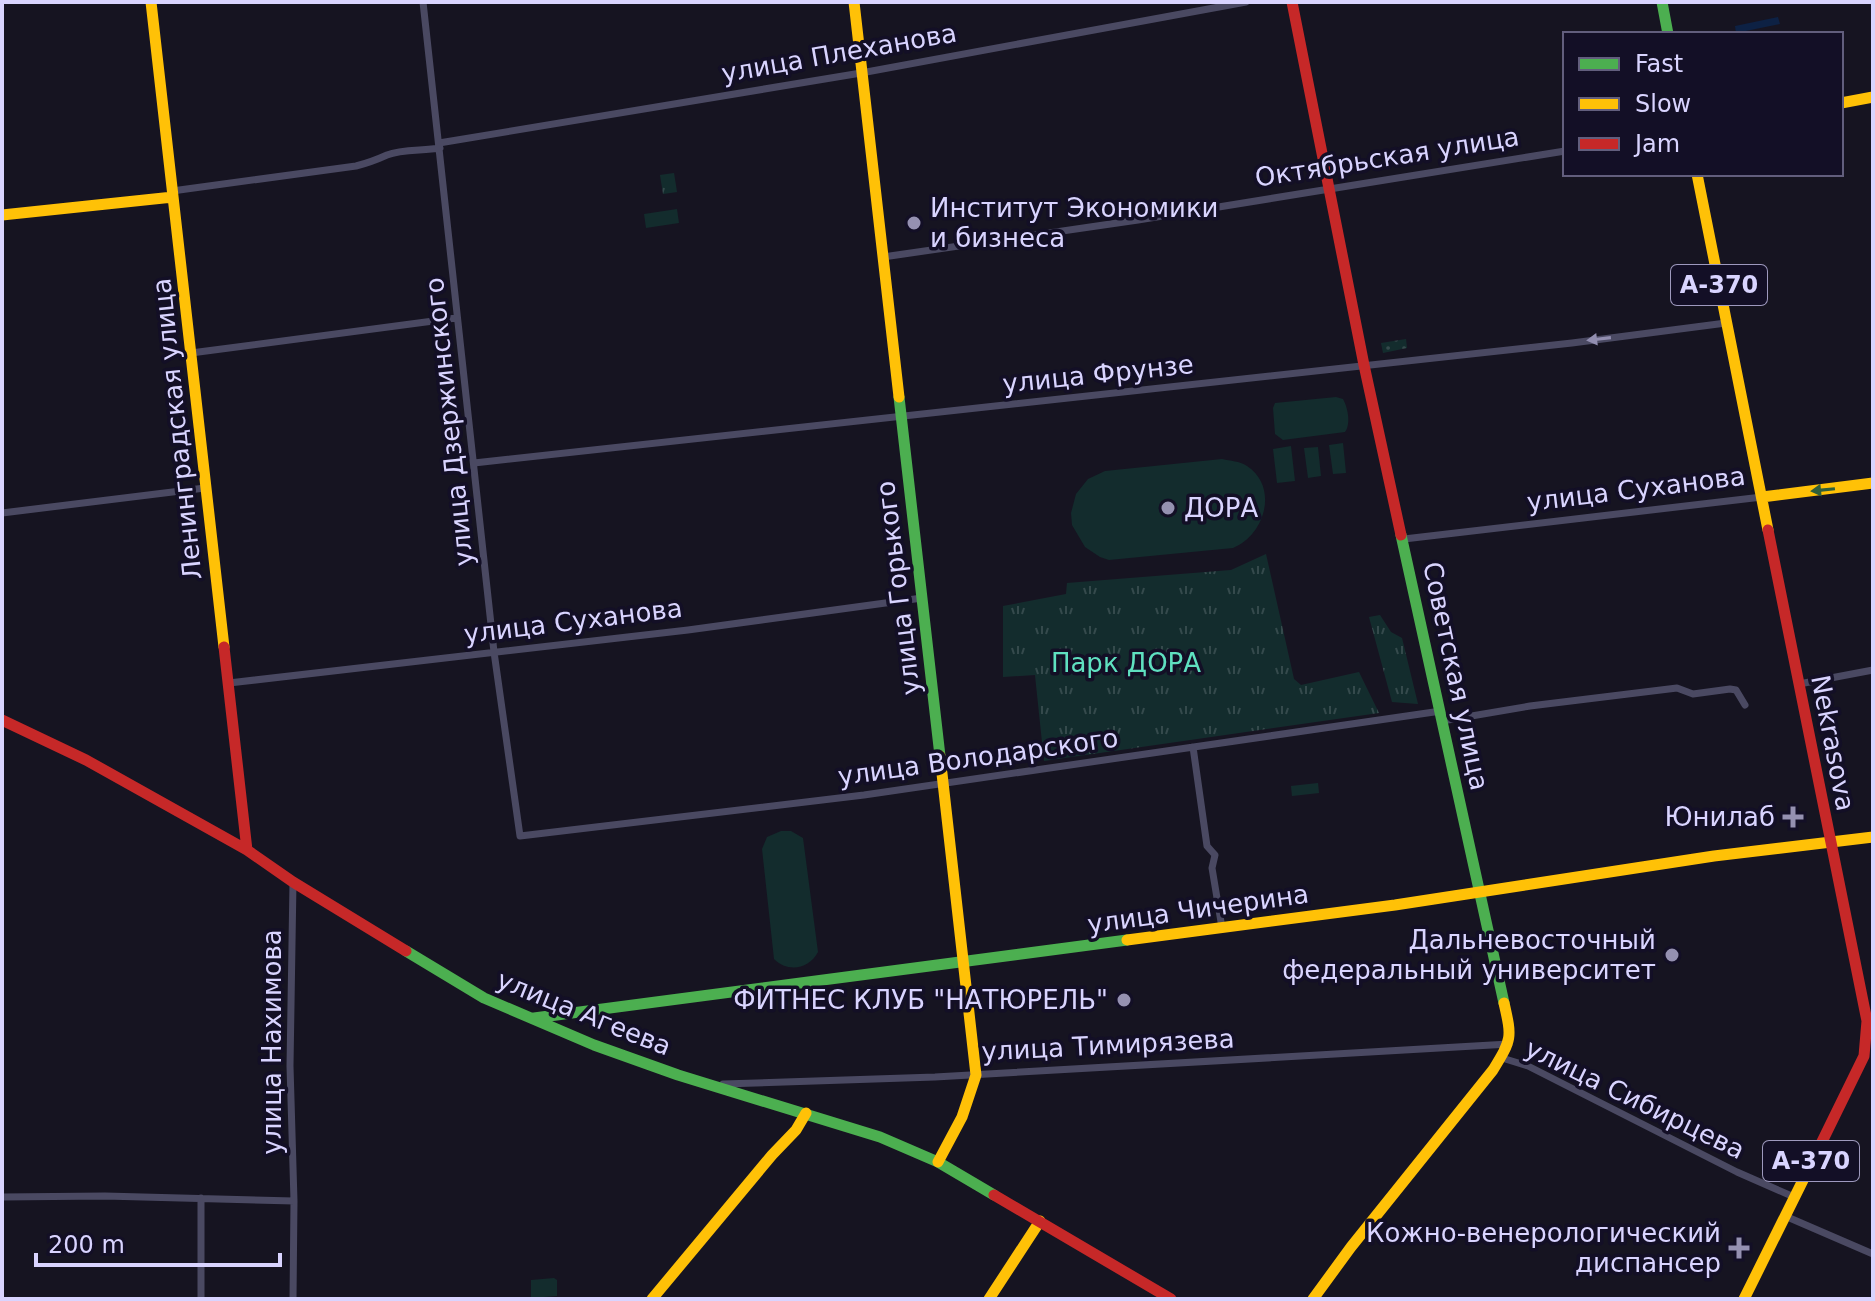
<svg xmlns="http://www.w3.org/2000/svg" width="1875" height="1301" viewBox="0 0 1875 1301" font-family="'DejaVu Sans',sans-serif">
<defs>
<pattern id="grass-dots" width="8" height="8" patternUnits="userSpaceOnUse" patternTransform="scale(2)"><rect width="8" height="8" fill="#132c2d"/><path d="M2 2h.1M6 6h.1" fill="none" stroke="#354a4c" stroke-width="1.8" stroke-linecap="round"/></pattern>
<pattern id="park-tufts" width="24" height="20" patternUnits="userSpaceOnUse" patternTransform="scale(2)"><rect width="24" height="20" fill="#132c2d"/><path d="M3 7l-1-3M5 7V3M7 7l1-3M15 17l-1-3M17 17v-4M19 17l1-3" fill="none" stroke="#354a4c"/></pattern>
</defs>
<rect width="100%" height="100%" fill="#161421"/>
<path fill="url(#grass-dots)" d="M1406 339 1407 348 1383 353 1381 343Z"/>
<path fill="url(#park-tufts)" d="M674 173 677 192 663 194 660 175Z
M1266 554 1294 679 1301 685 1359 672 1379 713 1044 761 1035 675 1003 677V606L1066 594 1067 583 1231 570Z
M1380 615 1391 632 1402 638 1418 704 1392 702 1369 617Z
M1318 783 1319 793 1292 796 1291 786Z"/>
<path fill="#132c2d" d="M677 209 679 223 646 228 644 214Z
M1336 397 1343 399C1348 408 1351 424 1345 432L1283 440 1275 434 1273 408 1275 403Z
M1343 443 1346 473 1333 474 1329 445Z
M1291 446 1295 481 1277 483 1273 449Z
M1318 447 1321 476 1308 478 1304 448Z
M1222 459C1231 461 1239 461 1247 466 1279 487 1265 535 1233 548L1109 560 1100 557 1085 547 1072 525 1071 513 1076 494 1088 479 1105 471Z
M781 831H791L803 838 818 952C809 969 788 973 774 959L762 849 767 837Z
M554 1278 557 1280V1296L531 1298V1280Z"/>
<path fill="#0d2144" d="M1778 17 1780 24 1736 33 1735 26Z"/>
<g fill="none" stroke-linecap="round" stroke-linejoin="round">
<path stroke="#4a4962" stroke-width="7" d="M423 2 494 652 520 836 864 795 1441 711
M439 143 861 73 1246 2
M172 191 356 166C368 163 376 160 387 155 402 149 423 151 440 148
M883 257 1138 220 1565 151
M191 353 456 318
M474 463 1572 343 1726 323
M2 513 205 488
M1404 539 1762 497
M229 683 688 630 922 598
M1799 684 1873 670
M1442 721 1530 706 1677 688 1693 694 1730 689 1736 690 1745 705
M1193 747 1207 846 1215 855 1212 868 1222 928
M1502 1058 1528 1066 1737 1172 1794 1197
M723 1084 935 1077 1509 1044
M2 1197 105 1196 294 1201
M1785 1216 1873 1254
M201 1299V1198
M293 1299 294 1201 290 1066 293 882"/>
<path stroke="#4caf50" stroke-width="11" d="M1662 2 1668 34
M899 397 940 756
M1401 535 1504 1003
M406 951 484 998 594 1045 678 1075 880 1137 938 1162 994 1195
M534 1018 1127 940"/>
<path stroke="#ffc107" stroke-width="11" d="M151 2 224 647
M854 2 899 397
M1841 103 1873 97
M1697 174 1768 530
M2 215 173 197
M1762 497 1873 483
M1127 940 1395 905 1714 856 1873 837
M938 1162 962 1117 976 1075 940 756
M652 1299 772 1155 796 1130 806 1113
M989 1299 1040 1221
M1313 1299 1351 1247 1493 1070C1512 1039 1512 1038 1504 1003
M1744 1299 1814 1158"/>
<path stroke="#c62828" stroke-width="11" d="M1292 2 1364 365 1401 535
M1768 530 1867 1021 1864 1056 1814 1158
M224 647 247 850 293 882 406 951
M2 720 86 760 247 850
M994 1195 1171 1299"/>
</g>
<defs><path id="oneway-solid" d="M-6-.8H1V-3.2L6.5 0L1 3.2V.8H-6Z" transform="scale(2)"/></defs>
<use fill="#928eb0" href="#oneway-solid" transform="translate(1599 339) rotate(173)"/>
<use fill="#305f3b" href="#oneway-solid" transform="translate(1823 490) rotate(174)"/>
<g fill="#9591b1" stroke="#130f26" stroke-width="3">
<circle cx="914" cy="223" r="8"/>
<circle cx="1168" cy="508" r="8"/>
<path d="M1789 805h8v8h8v8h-8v8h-8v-8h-8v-8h8z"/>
<circle cx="1672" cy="955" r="8"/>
<circle cx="1124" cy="1000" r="8"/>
<path d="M1735 1236h8v8h8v8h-8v8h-8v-8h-8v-8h8z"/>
</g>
<g text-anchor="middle" stroke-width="7" stroke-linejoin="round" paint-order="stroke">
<g fill="#130f26" stroke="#9e99be" stroke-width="2">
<rect x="1671" y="265" width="96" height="40" rx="6"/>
<rect x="1763" y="1141" width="96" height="40" rx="6"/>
</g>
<g font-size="24" font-weight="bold" fill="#d9d4ff">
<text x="1719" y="293">А-370</text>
<text x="1811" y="1169">А-370</text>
</g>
<g font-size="26" fill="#d9d4ff" stroke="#130f26">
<text transform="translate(839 53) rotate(-10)" y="9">улица Плеханова</text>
<text transform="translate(1387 157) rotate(-9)" y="9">Октябрьская улица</text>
<text transform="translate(1098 374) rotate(-6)" y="9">улица Фрунзе</text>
<text transform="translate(449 422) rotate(-96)" y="9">улица Дзержинского</text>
<text transform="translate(177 429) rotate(-96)" y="9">Ленинградская улица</text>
<text transform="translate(1636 489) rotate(-7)" y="9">улица Суханова</text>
<text transform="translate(898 588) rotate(-97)" y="9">улица Горького</text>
<text transform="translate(573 621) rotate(-7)" y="9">улица Суханова</text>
<text transform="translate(1456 676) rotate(78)" y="9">Советская улица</text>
<text transform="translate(1833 743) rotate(79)" y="9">Nekrasova</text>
<text transform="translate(978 757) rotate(-8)" y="9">улица Володарского</text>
<text transform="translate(1198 909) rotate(-8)" y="9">улица Чичерина</text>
<text transform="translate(584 1013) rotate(22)" y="9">улица Агеева</text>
<text transform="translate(272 1042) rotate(-90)" y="9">улица Нахимова</text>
<text transform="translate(1108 1045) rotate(-3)" y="9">улица Тимирязева</text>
<text transform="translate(1635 1099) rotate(26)" y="9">улица Сибирцева</text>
</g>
<g font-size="26" fill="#d9d4ff" stroke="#130f26" text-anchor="end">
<text x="930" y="217" text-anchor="start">Институт Экономики<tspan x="930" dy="30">и бизнеса</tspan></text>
<text x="1184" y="517" text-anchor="start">ДОРА</text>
<text x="1775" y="826">Юнилаб</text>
<text x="1656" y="949">Дальневосточный<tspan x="1656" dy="30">федеральный университет</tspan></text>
<text x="1108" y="1009">ФИТНЕС КЛУБ "НАТЮРЕЛЬ"</text>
<text x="1721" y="1242">Кожно-венерологический<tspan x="1721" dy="30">диспансер</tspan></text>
</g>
<g font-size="26" fill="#5fe0c0" stroke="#130f26">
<text x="1126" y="672">Парк ДОРА</text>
</g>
</g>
<rect width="1875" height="1301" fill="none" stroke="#d9d4ff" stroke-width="8"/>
<rect x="1563" y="32" width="280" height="144" fill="#130f26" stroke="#625e7d" stroke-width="2"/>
<rect x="1579" y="58" width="40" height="12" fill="#4caf50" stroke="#625e7d" stroke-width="2"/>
<text x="1635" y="72" font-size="24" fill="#d9d4ff">Fast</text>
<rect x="1579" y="98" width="40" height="12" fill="#ffc107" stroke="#625e7d" stroke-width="2"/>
<text x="1635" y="112" font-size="24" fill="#d9d4ff">Slow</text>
<rect x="1579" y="138" width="40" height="12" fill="#c62828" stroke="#625e7d" stroke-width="2"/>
<text x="1635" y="152" font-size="24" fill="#d9d4ff">Jam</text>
<path d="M36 1253v12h244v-12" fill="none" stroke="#d9d4ff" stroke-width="4"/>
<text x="48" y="1253" font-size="24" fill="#d9d4ff" stroke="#130f26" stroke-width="6" paint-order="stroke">200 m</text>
</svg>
